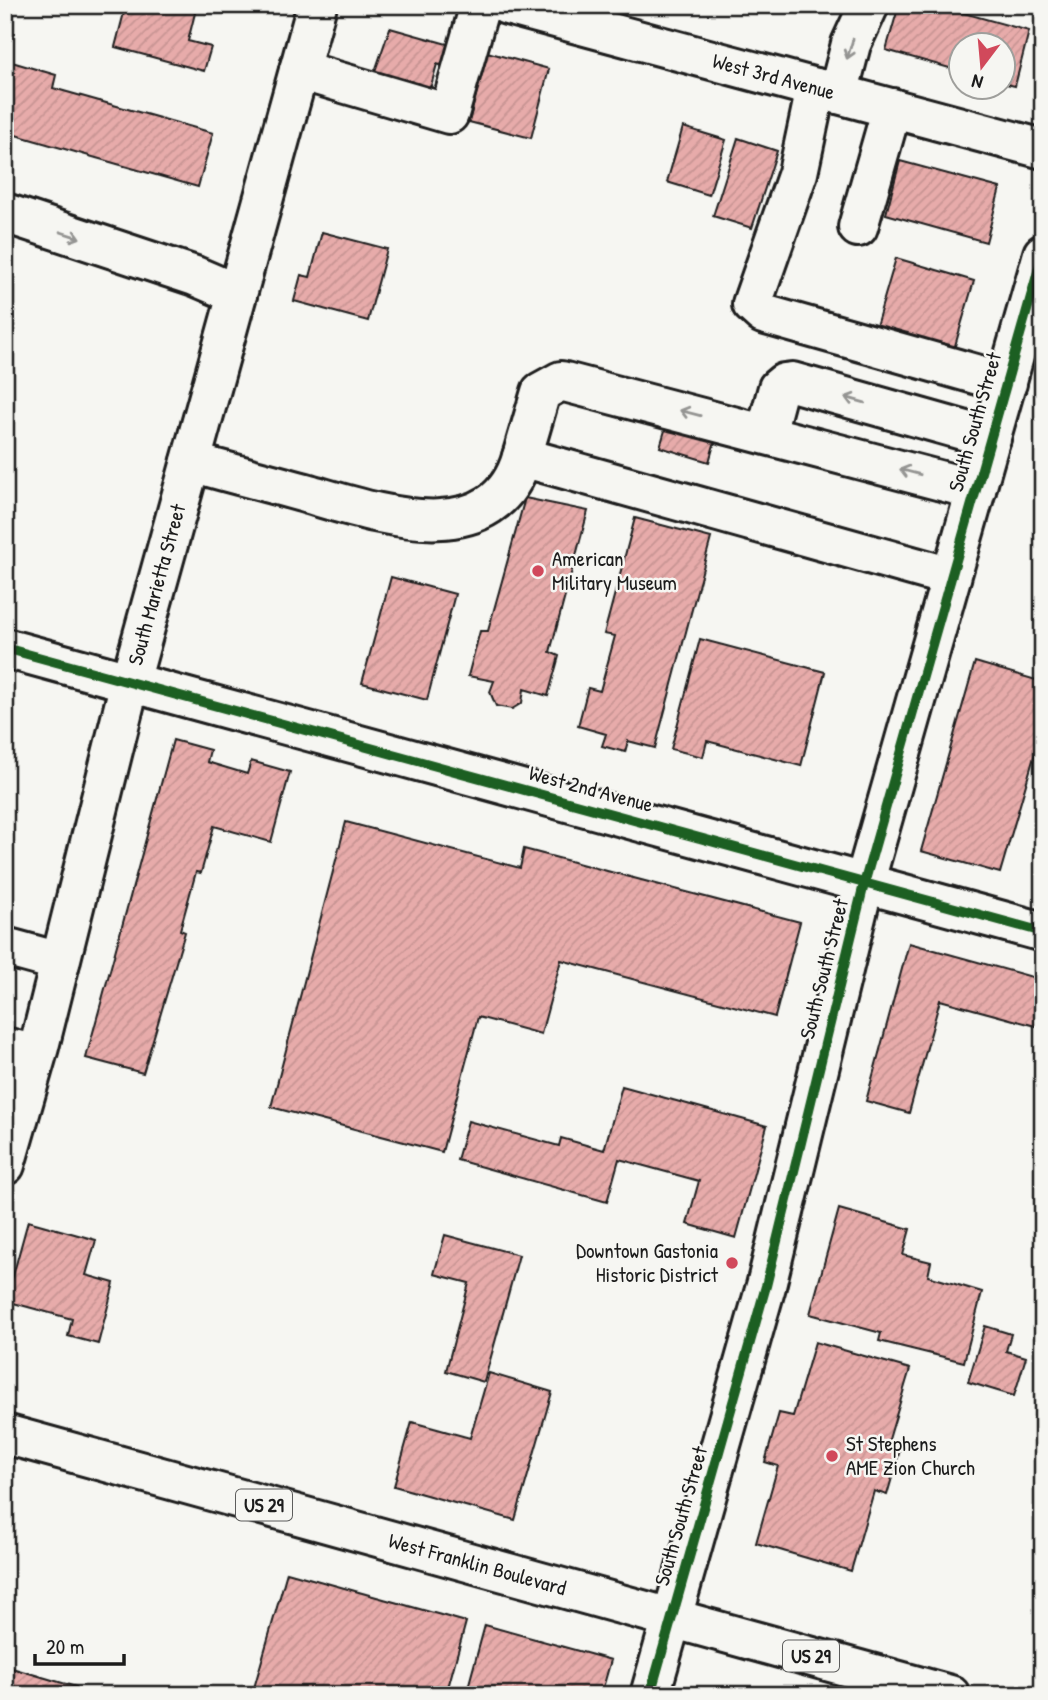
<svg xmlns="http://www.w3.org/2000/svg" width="1048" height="1700" viewBox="0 0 1048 1700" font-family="'Patrick Hand',sans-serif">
<defs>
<pattern id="building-hatch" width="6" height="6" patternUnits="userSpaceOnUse" patternTransform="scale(1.75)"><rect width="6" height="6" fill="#e7abaa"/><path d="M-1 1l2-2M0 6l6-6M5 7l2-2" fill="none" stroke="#c69392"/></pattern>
</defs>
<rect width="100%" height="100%" fill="#f6f6f2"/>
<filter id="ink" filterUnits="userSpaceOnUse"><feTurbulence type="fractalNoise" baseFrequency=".0143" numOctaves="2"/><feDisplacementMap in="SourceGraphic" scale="14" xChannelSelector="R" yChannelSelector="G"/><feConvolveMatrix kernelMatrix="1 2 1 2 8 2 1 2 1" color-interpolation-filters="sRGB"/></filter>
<g filter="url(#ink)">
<path fill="url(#building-hatch)" stroke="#1c1c1c" stroke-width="2" d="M126 5H197L188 41 211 47 204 71 115 47Z
M899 5H935L1029 31 1015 86 1002 83V46H960V71L886 50Z
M390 28 454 46 449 68 437 64 429 93 373 77Z
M487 52 549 69 531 138 469 122Z
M5 60 56 75 53 88 213 133 198 187 5 132Z
M683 127 726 140 709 195 667 182Z
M738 138 777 151 752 228 713 216Z
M900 161 1000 188 986 242 886 214Z
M322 232 387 249 368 321 294 301 301 275 310 277Z
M896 258 974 281 952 356 874 333Z
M666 427 715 441 709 462 660 447Z
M525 498 588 511 550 652 559 656 548 696 524 689 522 703 512 709 496 706 490 692 494 681 468 676 480 631H488Z
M635 518 711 538 655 748 628 741 625 752 602 746 606 734 578 726 588 688 600 691 615 636 604 634Z
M391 577 455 594 427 700 362 683Z
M700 639 825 672 801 766 707 741 703 757 671 749Z
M975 662 1043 682V726L1000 873 921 851Z
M173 740 210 750 207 762 247 774 251 761 290 772 271 842 214 826 201 873 196 872 180 930 185 932 143 1073 86 1058Z
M346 822 520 868 524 849 800 922 775 1017 561 960 541 1034 478 1017 442 1152 271 1107Z
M909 943 1043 980V1028L940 1000 909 1113 866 1101Z
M622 1086 767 1126 736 1238 687 1224 699 1181 619 1159 607 1202 457 1160 468 1121 559 1146 561 1138 604 1150Z
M839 1209 910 1229 903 1255 931 1262 928 1276 982 1292 964 1362 879 1341 881 1333 810 1314Z
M28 1221 96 1240 86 1275 114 1283 98 1344 68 1336 72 1319 6 1301Z
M445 1235 519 1255 484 1382 446 1371 469 1283 434 1274Z
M985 1326 1011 1334 1006 1351 1026 1357 1014 1396 968 1382Z
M815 1342 910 1369 887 1446 900 1450 887 1495 874 1491 851 1571 756 1543 778 1466 765 1462 779 1413 793 1416Z
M489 1373 552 1392 515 1520 394 1486 412 1422 470 1438Z
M287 1572 466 1622 446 1695H252Z
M485 1625 611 1660 601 1695H466Z
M5 1666 76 1687 74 1695H5Z"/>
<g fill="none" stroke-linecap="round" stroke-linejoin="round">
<g stroke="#1c1c1c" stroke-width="44">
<g id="minor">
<path id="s1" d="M507 5 1043 149"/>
<path d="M299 70 449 114 480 5"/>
<path d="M816 88 798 173 752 304 763 314 1007 383"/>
<path d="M838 94 851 44 869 5"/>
<path d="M5 213 195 276 237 294"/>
<path d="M858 227 892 108"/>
<path d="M766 433 778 388 784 383 792 382 991 438"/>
<path d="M522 457 541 392 561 381 976 490"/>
<path d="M191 462C230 473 270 483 309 494 378 514 494 554 522 457L951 577"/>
<path d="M5 648 1043 932"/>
<path d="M5 947 60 962"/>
<path d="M5 1047 36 1055"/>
<path d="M650 1695 766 1286 864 884 1043 254"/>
</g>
</g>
<g stroke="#1c1c1c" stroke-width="44">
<g id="major">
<path id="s2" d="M5 1165 39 1047 130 682 317 5"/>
<path id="s3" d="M5 1434 950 1695"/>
</g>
</g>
<use href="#minor" stroke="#f6f6f2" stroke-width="38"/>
<use href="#major" stroke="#f6f6f2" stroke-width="38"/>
<g stroke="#f6f6f2" stroke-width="15">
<path id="cycleway" d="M5 648 1043 932
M650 1695 766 1286 864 884 1043 254"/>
</g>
<use href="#cycleway" stroke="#1b5e20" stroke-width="10"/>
</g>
<defs><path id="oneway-shaft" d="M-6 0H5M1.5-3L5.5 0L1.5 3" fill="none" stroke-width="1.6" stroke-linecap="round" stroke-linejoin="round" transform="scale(1.75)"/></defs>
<g stroke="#949492">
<use href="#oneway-shaft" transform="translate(850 49) rotate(107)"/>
<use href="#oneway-shaft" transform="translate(70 235) rotate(18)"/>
<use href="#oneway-shaft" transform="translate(855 400) rotate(-164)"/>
<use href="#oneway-shaft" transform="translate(690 413) rotate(-165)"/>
<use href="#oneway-shaft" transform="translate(910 472) rotate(-165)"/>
</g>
</g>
<g fill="#d1495b" stroke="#f6f6f2" stroke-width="2.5">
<circle cx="538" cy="571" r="7"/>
<circle cx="732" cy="1263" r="7"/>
<circle cx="832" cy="1456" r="7"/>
</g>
<g text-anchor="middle" stroke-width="5" stroke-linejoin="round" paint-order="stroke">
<g fill="#f6f6f2" stroke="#5d5d5c" stroke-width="2">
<rect x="236" y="1489.5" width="56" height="31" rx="5"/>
<rect x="783" y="1640.5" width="56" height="31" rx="5"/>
</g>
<g font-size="19" font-weight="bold" fill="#1c1c1c">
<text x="264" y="1512">US 29</text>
<text x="811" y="1663">US 29</text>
</g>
<g font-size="21" fill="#1c1c1c" stroke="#f6f6f2">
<text dy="7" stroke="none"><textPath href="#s1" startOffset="276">West 3rd Avenue</textPath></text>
<text transform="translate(975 422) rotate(-74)" y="7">South South Street</text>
<text dy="7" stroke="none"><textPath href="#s2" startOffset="600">South Marietta Street</textPath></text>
<text transform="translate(591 789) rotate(15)" y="7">West 2nd Avenue</text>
<text transform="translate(824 969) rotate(-76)" y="7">South South Street</text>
<text transform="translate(681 1516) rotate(-74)" y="7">South South Street</text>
<text dy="7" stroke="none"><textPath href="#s3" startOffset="490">West Franklin Boulevard</textPath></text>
</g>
<g font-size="21" fill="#1c1c1c" stroke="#f6f6f2" text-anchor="start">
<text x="552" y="566">American<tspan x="552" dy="24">Military Museum</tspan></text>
<text x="718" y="1258" text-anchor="end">Downtown Gastonia<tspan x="718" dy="24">Historic District</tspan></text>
<text x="846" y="1451">St Stephens<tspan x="846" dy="24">AME Zion Church</tspan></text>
</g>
</g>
<rect width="1048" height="1700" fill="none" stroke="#f6f6f2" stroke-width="28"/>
<rect x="14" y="14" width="1020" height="1672" fill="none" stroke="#1c1c1c" stroke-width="2.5" filter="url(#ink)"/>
<g transform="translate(982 66) rotate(196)"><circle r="33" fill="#f6f6f2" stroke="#9f9f9c" stroke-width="2"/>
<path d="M0-5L12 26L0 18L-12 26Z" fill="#d1495b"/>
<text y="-10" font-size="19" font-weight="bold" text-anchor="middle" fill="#1c1c1c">N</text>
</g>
<path d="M35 1654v10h89v-10" fill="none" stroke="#1c1c1c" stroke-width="3.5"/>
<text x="46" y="1654" font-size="21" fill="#1c1c1c" stroke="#f6f6f2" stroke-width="5" paint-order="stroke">20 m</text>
</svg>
